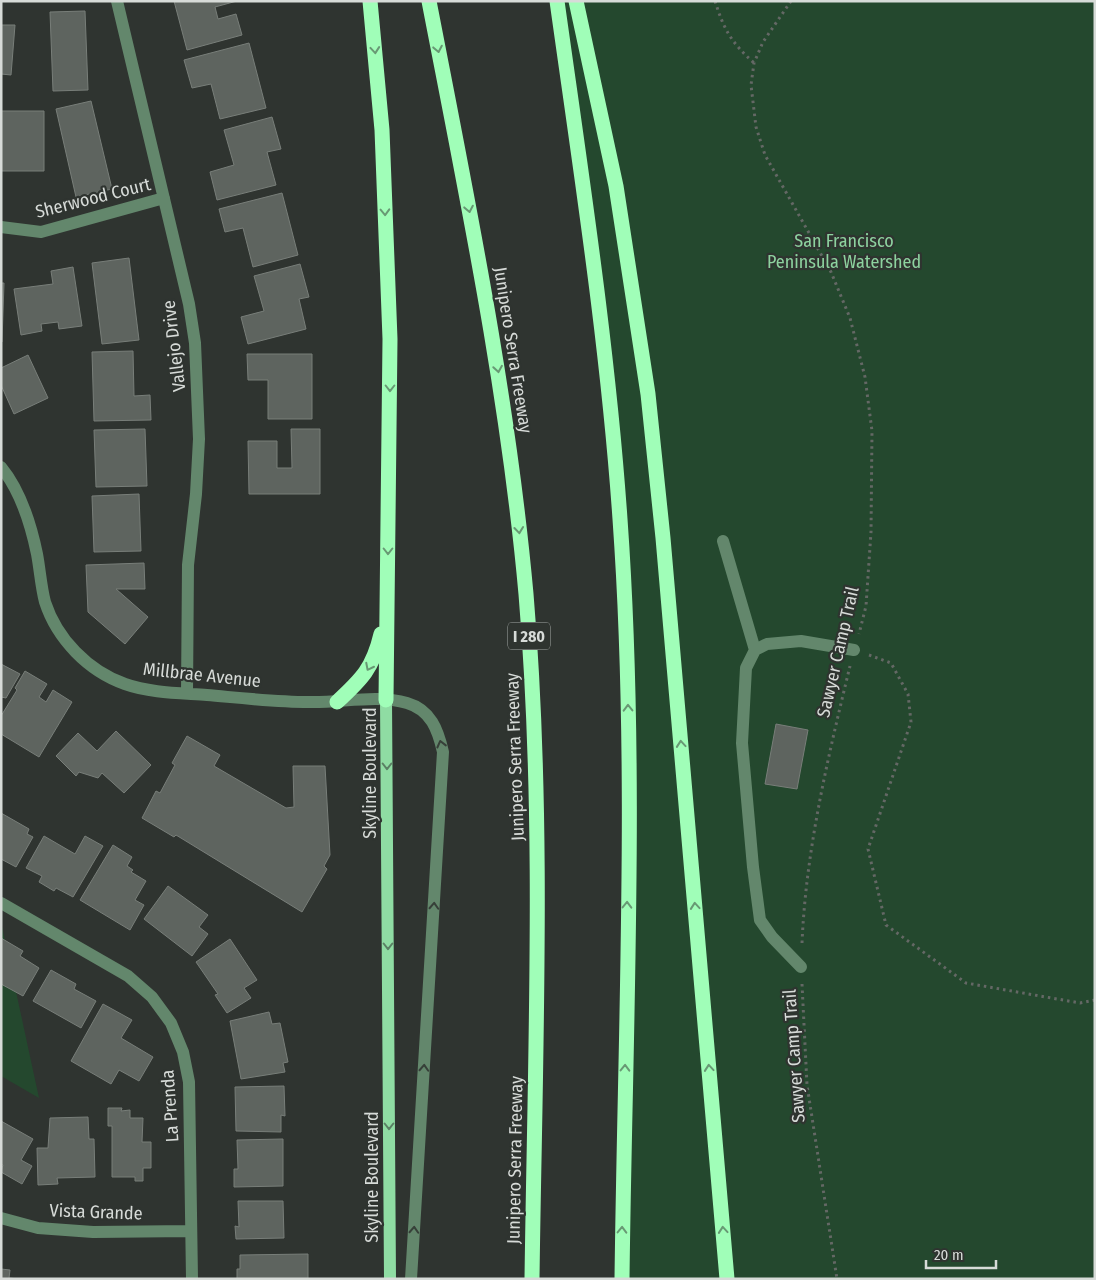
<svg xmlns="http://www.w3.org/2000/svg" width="1096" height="1280" viewBox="0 0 1096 1280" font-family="'Fira Sans Condensed',sans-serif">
<rect width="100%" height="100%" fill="#2f3430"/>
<path fill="#24482e" d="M557 1H1095V1279H622L623 571Z
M1 922 39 1098 1 1076Z"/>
<path fill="#5e645f" stroke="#787e79" d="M174 1H237L215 7 218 19 236 14 242 35 187 50Z
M85 11 88 90 53 91 50 12Z
M1 25H15L11 75 1 74Z
M249 43 266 108 220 119 211 84 192 88 184 60Z
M91 101 112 189 76 197 56 109Z
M1 111H44V171H1Z
M272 117 281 149 267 152 276 185 217 200 210 172 234 165 224 130Z
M282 193 298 255 253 267 243 228 225 232 219 209Z
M129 258 139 340 102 344 92 263Z
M300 264 309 297 299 299 306 329 248 344 241 317 264 311 254 276Z
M73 267 82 326 59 329 58 322 41 324 42 331 21 335 14 289 53 284 51 271Z
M1 283H4L2 342H1Z
M133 351 134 396 150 395 151 420 94 421 92 352Z
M247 354H312V419H268V380H248Z
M28 355 48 398 14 414 1 385V368Z
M145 429 147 486 96 487 94 430Z
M291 429H320V494H249L248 441H277V468H292Z
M139 494 141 551 94 552 92 496Z
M144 563 145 589H116L148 617 125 644 88 612 86 565Z
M1 664 20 674 6 698 1 697Z
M25 671 47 684 39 697 46 702 53 690 72 702 39 757 1 734V716L17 690 15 688Z
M776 724 808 730 797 789 765 784Z
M116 731 151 765 124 793 102 773 98 778 79 772 76 776 56 756 78 733 97 751Z
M187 736 220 755 214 766 286 808 294 807 293 766H325L330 855 324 866 327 869 302 912 176 835 174 837 142 818 156 791 160 793 175 765 172 763Z
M1 813 29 829 27 834 33 837 16 867 1 859Z
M44 836 75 854 85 836 103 846 73 897 56 888 54 891 39 882 42 876 26 868Z
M113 845 132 857 127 866 133 870 131 872 146 881 135 900 144 905 130 930 80 900Z
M168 886 208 915 199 927 208 934 192 956 144 919Z
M1 938 23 951 20 956 39 968 23 996 1 984Z
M230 939 257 980 244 988 251 998 227 1013 215 995 218 994 196 962Z
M51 970 76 984 74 989 96 1001 81 1028 33 1001Z
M103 1004 132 1020 121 1038 153 1057 139 1081 119 1070 111 1084 71 1061Z
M269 1012 272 1024 280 1023 288 1062 283 1063 285 1072 241 1079 230 1021Z
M284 1086 285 1116 281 1115V1132L236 1131 235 1087Z
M108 1108H122L121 1111 130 1110V1118H143L142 1142H151V1168H143V1181H135V1177H112V1126H108Z
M88 1117 89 1139H94L95 1177 57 1178 58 1184 38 1185 37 1148H48L50 1118Z
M1 1121 33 1139 21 1160 32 1166 22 1184 1 1172 3 1165 1 1164Z
M283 1139V1186L234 1187V1169H238L237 1140Z
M238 1201H283L284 1238 236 1239 235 1226 239 1227Z
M308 1254V1279H237V1269H240V1255Z
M1 1269 10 1270 9 1278 19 1279H1Z"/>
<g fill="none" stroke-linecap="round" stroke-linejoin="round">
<path stroke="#646865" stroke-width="3" stroke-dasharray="2.5 4" stroke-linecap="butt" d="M715 1C724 30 731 42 754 63
M791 1 763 42 754 63 751 85 756 127 765 155 831 272 850 318 865 377 872 431 871 532 866 606 859 634
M869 655 891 663 908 694 911 722 868 849 886 925 966 983 1080 1003 1095 1000
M802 943C806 849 828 757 850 666
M802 984 807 1085 837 1279"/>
<path stroke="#63876c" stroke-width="12" d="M117 1 189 304 195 343 199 439 196 494 188 565 187 693
M1 227 41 232 164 198
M1 467C20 490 31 525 37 554 40 570 41 587 45 602 57 639 88 671 125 684 150 693 181 693 207 695 241 698 275 702 309 702 341 703 377 694 407 703 431 710 438 730 443 752L411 1279
M723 541 755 650
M1 903 128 976 152 997 171 1023 183 1052 189 1082 192 1279
M801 967 772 937 760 920 753 867 742 743 746 668 755 650 767 644 801 641 854 650
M1 1218 38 1228 93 1232 191 1231"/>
<path stroke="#8fdca3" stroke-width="12" d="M386 700 390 1279"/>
<path stroke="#a0feb8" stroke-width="15" d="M370 1 382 130 390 339 386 700
M429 1C467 198 508 394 526 594 545 822 535 1051 532 1279
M557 1C581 173 608 346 620 519 638 772 625 1026 622 1279
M576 1 616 186 648 394 663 538 727 1279
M337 702C362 679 373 668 381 634"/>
</g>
<defs><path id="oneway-chevron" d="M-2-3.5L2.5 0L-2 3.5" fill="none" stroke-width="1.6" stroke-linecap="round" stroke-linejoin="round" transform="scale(1.25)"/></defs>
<g stroke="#689974">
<use href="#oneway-chevron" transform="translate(438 49) rotate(79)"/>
<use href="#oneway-chevron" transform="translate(375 50) rotate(85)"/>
<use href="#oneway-chevron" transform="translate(469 209) rotate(79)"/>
<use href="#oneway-chevron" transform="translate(385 212) rotate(88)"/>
<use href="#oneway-chevron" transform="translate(498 369) rotate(81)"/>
<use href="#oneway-chevron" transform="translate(390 388) rotate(90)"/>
<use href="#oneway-chevron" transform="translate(519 530) rotate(84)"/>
<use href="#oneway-chevron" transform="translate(388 551) rotate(90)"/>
<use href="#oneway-chevron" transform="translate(369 667) rotate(117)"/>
<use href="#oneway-chevron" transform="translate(628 708) rotate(-91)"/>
<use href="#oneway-chevron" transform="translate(681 744) rotate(-95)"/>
<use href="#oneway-chevron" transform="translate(627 905) rotate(-89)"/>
<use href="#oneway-chevron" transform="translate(695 906) rotate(-95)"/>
<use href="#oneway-chevron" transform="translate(625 1068) rotate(-89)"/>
<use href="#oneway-chevron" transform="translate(709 1068) rotate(-95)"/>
<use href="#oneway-chevron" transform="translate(622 1230) rotate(-89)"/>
<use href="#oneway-chevron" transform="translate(723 1230) rotate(-95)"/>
</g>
<g stroke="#374039">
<use href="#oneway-chevron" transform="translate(441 744) rotate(-104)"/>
<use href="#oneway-chevron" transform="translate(434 906) rotate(-87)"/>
<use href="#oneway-chevron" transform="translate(424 1068) rotate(-87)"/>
<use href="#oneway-chevron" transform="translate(414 1230) rotate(-87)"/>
</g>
<g stroke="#5a8064">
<use href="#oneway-chevron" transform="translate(387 766) rotate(90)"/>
<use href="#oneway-chevron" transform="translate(388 946) rotate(90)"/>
<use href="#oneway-chevron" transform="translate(389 1126) rotate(90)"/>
</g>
<g text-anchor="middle" stroke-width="4.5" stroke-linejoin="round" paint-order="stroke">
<rect fill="#2f3430" stroke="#a5a9a6" stroke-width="1" x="508" y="622.5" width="42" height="27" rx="4"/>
<g font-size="16" font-weight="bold" fill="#d7dbd8">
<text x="529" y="642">I 280</text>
</g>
<g font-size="18" fill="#d7dbd8" stroke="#2f3430">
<text transform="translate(93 198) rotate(-14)" y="6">Sherwood Court</text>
<text transform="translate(174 346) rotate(-97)" y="6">Vallejo Drive</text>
<text transform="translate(513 350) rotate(81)" y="6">Junipero Serra Freeway</text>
<text transform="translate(838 652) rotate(-77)" y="6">Sawyer Camp Trail</text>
<text transform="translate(202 675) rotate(6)" y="6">Millbrae Avenue</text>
<text transform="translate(515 757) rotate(-92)" y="6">Junipero Serra Freeway</text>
<text transform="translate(370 773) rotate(-90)" y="6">Skyline Boulevard</text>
<text transform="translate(794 1056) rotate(-94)" y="6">Sawyer Camp Trail</text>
<text transform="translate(170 1106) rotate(-94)" y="6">La Prenda</text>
<text transform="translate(515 1160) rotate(-89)" y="6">Junipero Serra Freeway</text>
<text transform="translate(372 1177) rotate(-90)" y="6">Skyline Boulevard</text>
<text transform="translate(96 1212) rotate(2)" y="6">Vista Grande</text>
</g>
<g font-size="18" fill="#8dd29f" stroke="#2f3430">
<text x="844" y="247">San Francisco<tspan x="844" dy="21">Peninsula Watershed</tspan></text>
</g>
</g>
<rect width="1096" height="1280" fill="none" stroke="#d7dbd8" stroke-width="5"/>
<path d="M926 1260v8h70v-8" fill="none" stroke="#d7dbd8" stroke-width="2.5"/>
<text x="934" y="1260" font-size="15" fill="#d7dbd8" stroke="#2f3430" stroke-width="4" paint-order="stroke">20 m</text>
</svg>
